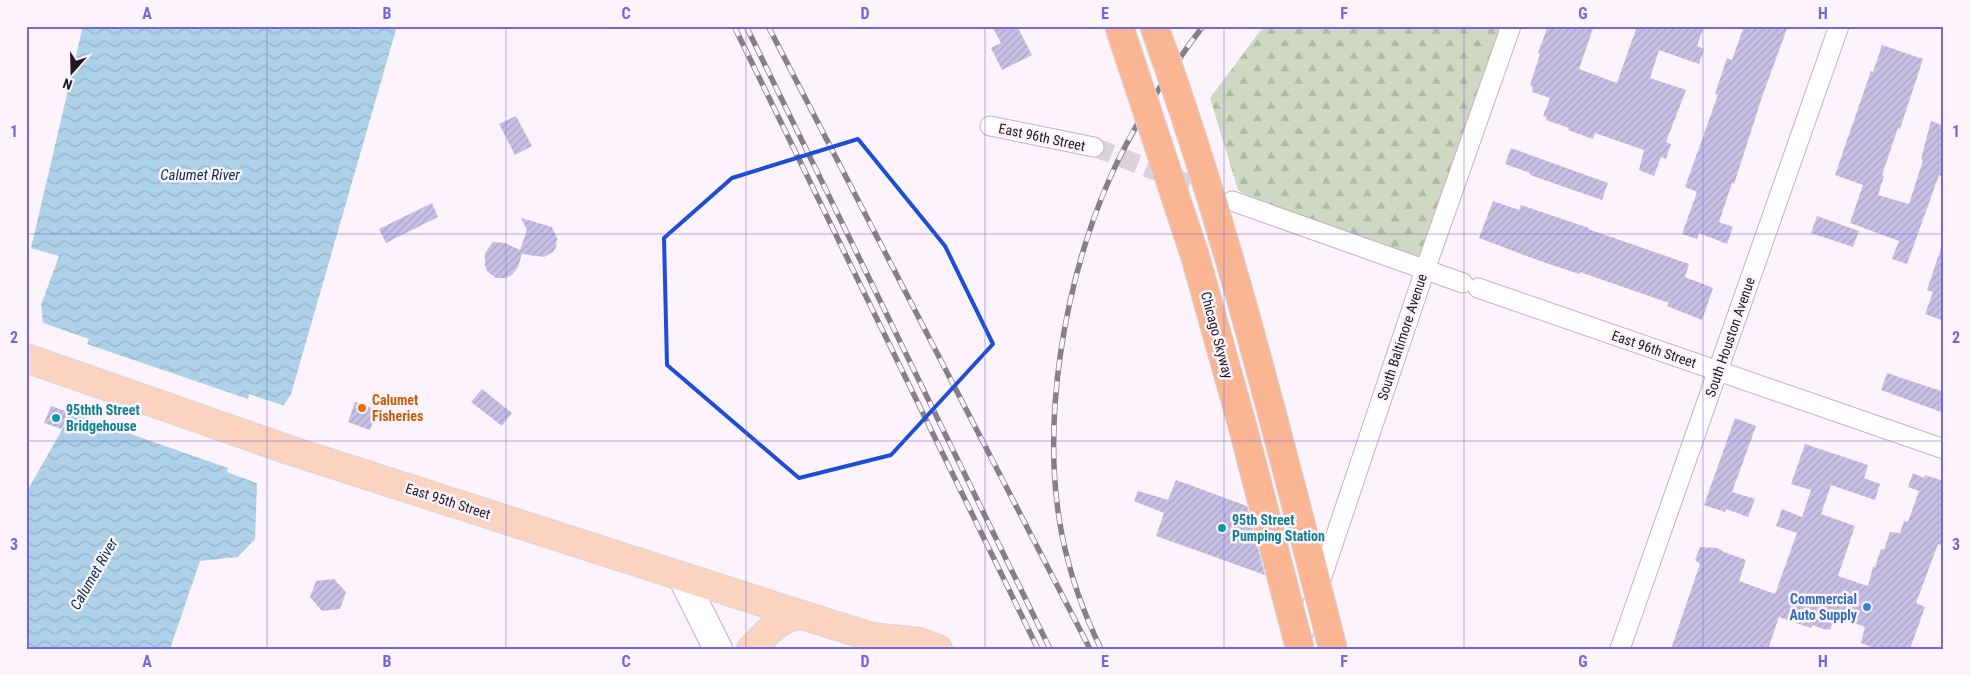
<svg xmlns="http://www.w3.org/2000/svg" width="1970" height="675" viewBox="0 0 1970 675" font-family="'Roboto Condensed',sans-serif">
<defs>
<pattern id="forest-firs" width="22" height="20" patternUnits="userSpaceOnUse" patternTransform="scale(1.25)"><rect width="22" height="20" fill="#cfd8c2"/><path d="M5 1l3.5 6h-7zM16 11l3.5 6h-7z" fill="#b1b9a6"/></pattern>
<pattern id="water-waves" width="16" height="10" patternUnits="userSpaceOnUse" patternTransform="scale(1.25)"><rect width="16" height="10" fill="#add1e8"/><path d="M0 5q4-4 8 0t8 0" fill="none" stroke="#95b3c7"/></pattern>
<pattern id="building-hatch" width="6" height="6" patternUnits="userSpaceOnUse" patternTransform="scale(1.25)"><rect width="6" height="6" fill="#c7c0e4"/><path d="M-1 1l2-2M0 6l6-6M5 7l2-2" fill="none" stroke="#aba4c3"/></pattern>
</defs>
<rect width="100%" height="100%" fill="#fcf3fd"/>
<path fill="url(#forest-firs)" d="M1264 26H1502L1419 263 1272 210 1238 190 1210 98Z"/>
<path fill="url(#water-waves)" d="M83 26H397L291 394 283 406 257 483 255 539 238 557 200 561 170 649H26V493L63 428 88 339 43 323 41 305 59 256 31 248Z"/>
<path fill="#fcf3fd" d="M40 322 89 339 87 344 248 399 249 394 285 406 259 484 227 472 228 468 68 412 63 428 60 427 85 340 42 325Z"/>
<path fill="url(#building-hatch)" d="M992 26H1017L1032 55 1002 70 991 48 1001 43Z
M1548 26H1594L1579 69 1617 83 1637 26H1704L1697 46 1704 49 1699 64 1659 50 1650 78 1686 90 1666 142 1671 144 1666 159 1661 157 1654 176 1639 170 1644 150 1595 133 1593 139 1590 138 1568 130 1569 128 1546 120 1547 117 1543 116 1550 98 1532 92 1533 87 1530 85 1540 54 1538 53Z
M1744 26H1788L1763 94 1734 184 1732 183 1719 222 1733 227 1727 244 1699 233 1697 239 1682 234 1697 192 1685 187 1718 95 1715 94 1727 58 1732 60Z
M1882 45 1923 59 1900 129 1898 128 1882 175 1884 176 1878 195 1909 204 1923 160 1921 159 1931 121 1944 126V177L1939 175 1907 264 1892 259 1899 241 1850 223 1863 185 1835 175 1871 71 1873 72Z
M516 116 532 146 515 155 499 124Z
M1511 148 1608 183 1602 200 1530 175V173L1505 164Z
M1493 201 1519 210 1521 205 1589 228 1588 229 1689 264 1685 277 1713 288 1702 320 1667 306 1669 303 1580 272 1579 274 1540 261 1479 238Z
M432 203 438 217 386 243 379 229Z
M1817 216 1859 231 1853 247 1811 233Z
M521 218 552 227 557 238 556 247 553 252 544 257 522 254 518 267 512 275 506 278H496L488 272 485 266V253L493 242 505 243 520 250 527 230Z
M1941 248H1944V321L1925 314 1933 292 1927 290Z
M1887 373 1944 392V413L1881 390Z
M482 389 512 413 502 426 471 402Z
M355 402 377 410 370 430 348 422Z
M51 406 68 412 62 429 44 423Z
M1735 418 1756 426 1732 492 1755 499 1748 517 1726 509 1725 512 1704 505Z
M1805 444 1868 465 1864 478 1880 484 1875 500 1831 485 1821 514 1855 526 1838 576 1868 586 1873 567H1875L1881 549 1884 550 1890 532 1900 533 1904 521 1908 522 1919 491 1908 487 1913 473 1924 478 1925 475 1944 481V546L1938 544 1916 603 1925 607 1910 649H1876L1861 643 1865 627 1835 616 1830 630 1826 629V630L1812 625 1811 628 1779 617 1768 649H1671L1700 564 1695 560 1700 547 1717 548 1724 552 1746 560 1739 581 1775 594 1797 533 1776 526 1782 509 1802 517 1811 490 1791 484Z
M1176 480 1247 506 1265 575 1156 536 1164 513 1134 501 1138 491 1168 500Z
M334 579 346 592 340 609 322 611 310 597 316 581Z"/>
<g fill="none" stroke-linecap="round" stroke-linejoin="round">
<path stroke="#dbd2dc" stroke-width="19" stroke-dasharray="19 9" stroke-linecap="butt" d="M1094 147 1217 195"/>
<g stroke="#c6afc8" stroke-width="21">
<path id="street" d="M990 126 1094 147
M1232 201 1463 283
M1478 288 1944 449
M1299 645 1425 270 1511 26
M1620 649 1839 26"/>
</g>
<g stroke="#c6afc8" stroke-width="30">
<path id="secondary" d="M682 577 718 649"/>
</g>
<g stroke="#d7d6d7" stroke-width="30">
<path id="primary" d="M26 358 289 450 802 615 872 637 919 642 938 649
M751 649C765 635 781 615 802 615"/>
</g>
<use href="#street" stroke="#fff" stroke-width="19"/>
<use href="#secondary" stroke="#fff" stroke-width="28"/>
<use href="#primary" stroke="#fcd3be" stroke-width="28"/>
<g stroke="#877f88" stroke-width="5.5">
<path id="rail" d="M734 26 1038 649
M746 26 1050 649
M768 26 1090 649
M1101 649C1083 612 1070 575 1062 535 1040 423 1064 284 1109 180 1133 125 1167 74 1203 26"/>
</g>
<use href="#rail" stroke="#fcf3fd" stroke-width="4" stroke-dasharray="11" stroke-linecap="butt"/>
<g stroke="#d7d6d7" stroke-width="30" stroke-linecap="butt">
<path id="highway-bridge" d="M1119 26 1195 256 1243 428 1300 649
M1154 26C1228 230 1279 440 1333 649"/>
</g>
<use href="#highway-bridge" stroke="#fab693" stroke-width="28"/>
</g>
<path fill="none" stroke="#1d4ed8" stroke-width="4" stroke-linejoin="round" d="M858 139 945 246 993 344 891 455 799 478 667 365 664 238 732 178Z"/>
<path fill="none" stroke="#7465e0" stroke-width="1" stroke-opacity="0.55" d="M267 26V649M506 26V649M746 26V649M985 26V649M1224 26V649M1464 26V649M1703 26V649M26 234H1944M26 441H1944"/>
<circle fill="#e8710a" stroke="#fcf3fd" stroke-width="2" cx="362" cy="408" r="5"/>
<g fill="#0f9aa8" stroke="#fcf3fd" stroke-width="2">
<circle cx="56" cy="418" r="5"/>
<circle cx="1222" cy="528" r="5"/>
</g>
<circle fill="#3f7fe0" stroke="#fcf3fd" stroke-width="2" cx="1867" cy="607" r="5"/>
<g text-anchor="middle" stroke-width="5" stroke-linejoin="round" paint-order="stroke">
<g font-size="14" fill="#211922" stroke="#fcf3fd">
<text transform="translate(1042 137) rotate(12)" y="5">East 96th Street</text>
<text transform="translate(1217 335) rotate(75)" y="5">Chicago Skyway</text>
<text transform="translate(1402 337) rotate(-72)" y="5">South Baltimore Avenue</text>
<text transform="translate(1730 337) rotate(-71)" y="5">South Houston Avenue</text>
<text transform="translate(1654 349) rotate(19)" y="5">East 96th Street</text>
<text transform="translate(448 501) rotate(18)" y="5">East 95th Street</text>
</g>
<g font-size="14" font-weight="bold" fill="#c56008" stroke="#fcf3fd" text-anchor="start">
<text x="372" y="405">Calumet<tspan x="372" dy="16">Fisheries</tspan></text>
</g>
<g font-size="14" font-weight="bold" fill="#0d838f" stroke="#fcf3fd" text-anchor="start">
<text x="66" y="415">95thth Street<tspan x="66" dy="16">Bridgehouse</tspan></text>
<text x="1232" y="525">95th Street<tspan x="1232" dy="16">Pumping Station</tspan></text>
</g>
<g font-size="14" font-weight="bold" fill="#366cbe" stroke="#fcf3fd" text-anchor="end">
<text x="1857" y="604">Commercial<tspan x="1857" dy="16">Auto Supply</tspan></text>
</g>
<g font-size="15" font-style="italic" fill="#03334b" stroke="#fcf3fd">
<text x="200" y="180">Calumet River</text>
<text transform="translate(94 574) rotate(-60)" y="5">Calumet River</text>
</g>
</g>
<rect width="1970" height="675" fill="none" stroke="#fcf3fd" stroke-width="55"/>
<g transform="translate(72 72) rotate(200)" stroke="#fcf3fd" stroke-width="4" paint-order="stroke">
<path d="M0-4L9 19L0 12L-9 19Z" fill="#211922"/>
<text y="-8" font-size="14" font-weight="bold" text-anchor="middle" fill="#211922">N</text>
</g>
<rect x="28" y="28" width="1914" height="620" fill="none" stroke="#7465e0" stroke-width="2"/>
<g font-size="16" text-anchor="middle" font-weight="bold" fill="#7465e0">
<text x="147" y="19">A</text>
<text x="387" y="19">B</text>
<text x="626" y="19">C</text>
<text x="865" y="19">D</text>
<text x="1105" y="19">E</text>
<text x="1344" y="19">F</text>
<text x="1583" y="19">G</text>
<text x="1823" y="19">H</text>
<text x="14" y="137">1</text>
<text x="1956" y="137">1</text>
<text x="14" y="343">2</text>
<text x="1956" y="343">2</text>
<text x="14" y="550">3</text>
<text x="1956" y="550">3</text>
<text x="147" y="667">A</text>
<text x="387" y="667">B</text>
<text x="626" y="667">C</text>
<text x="865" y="667">D</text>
<text x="1105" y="667">E</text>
<text x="1344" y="667">F</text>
<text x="1583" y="667">G</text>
<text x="1823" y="667">H</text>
</g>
</svg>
